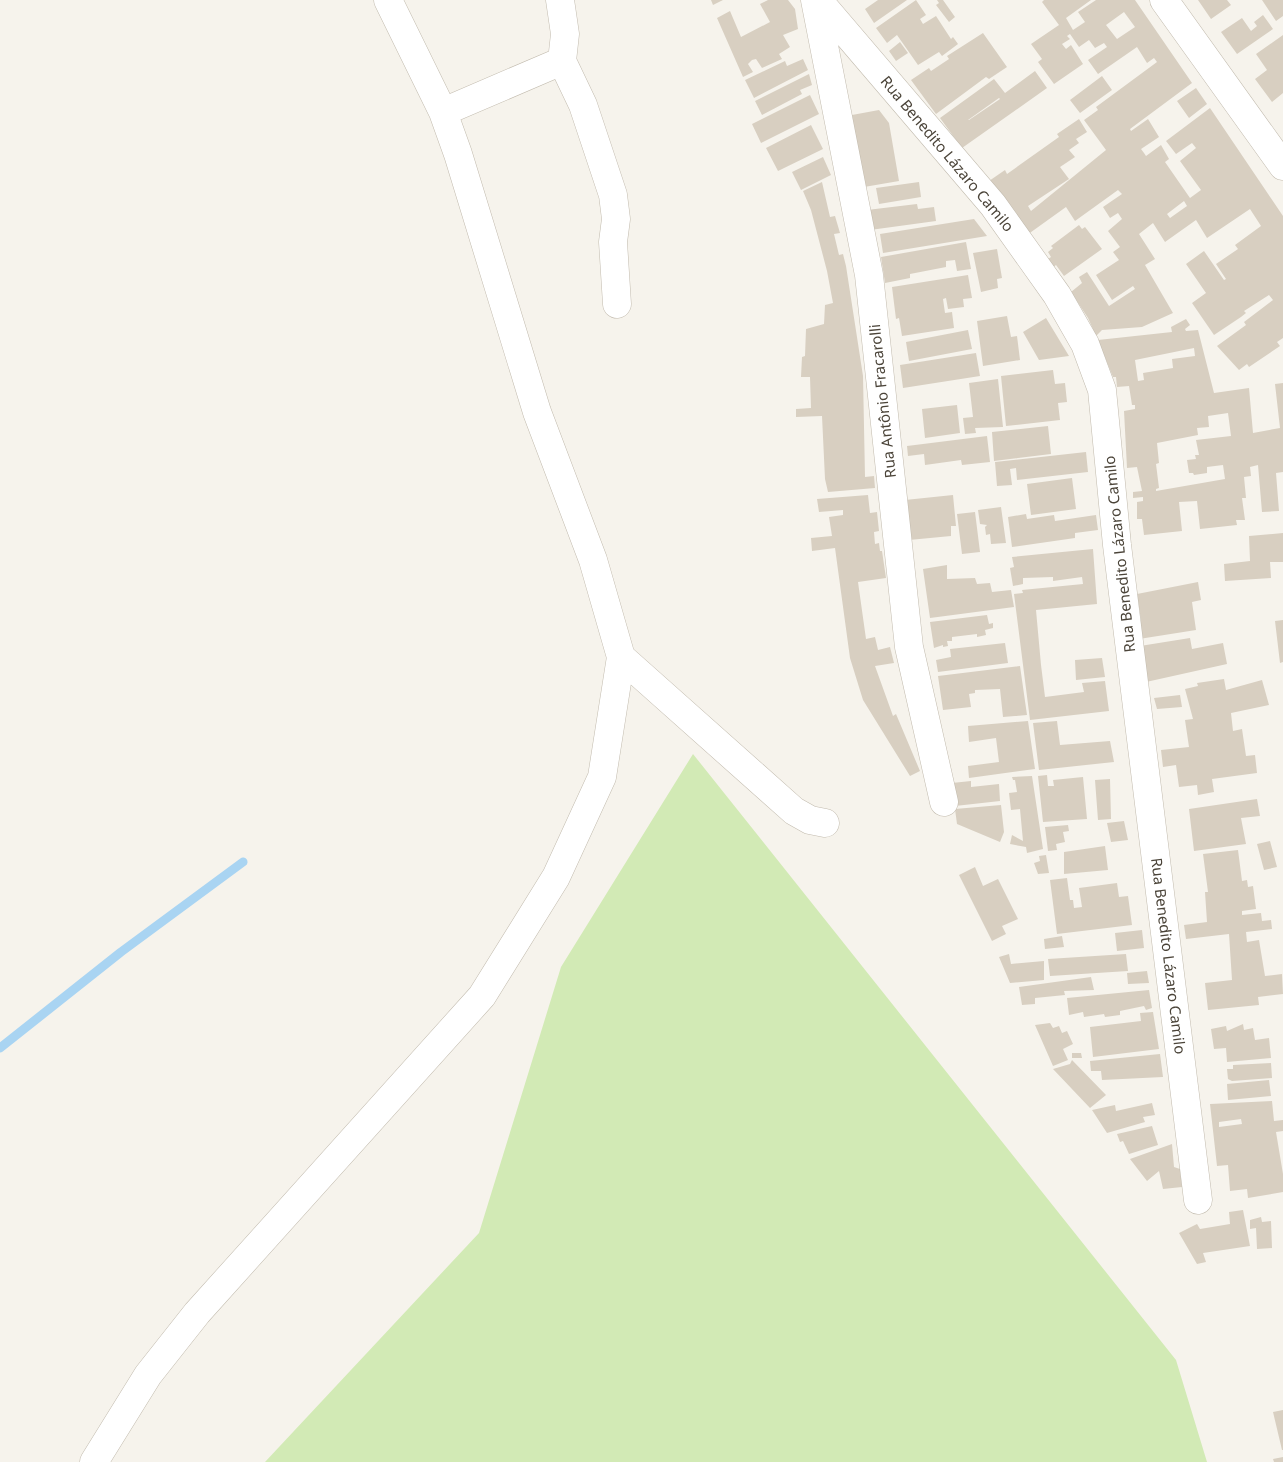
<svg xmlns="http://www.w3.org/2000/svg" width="1283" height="1462" viewBox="0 0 1283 1462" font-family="'Noto Sans',sans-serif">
<rect width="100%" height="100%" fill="#f6f3ec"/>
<path fill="#d2eab5" d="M693 754 1176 1360 1207 1462H265L479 1233 561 967Z"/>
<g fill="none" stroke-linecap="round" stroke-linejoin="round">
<path stroke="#a9d4f2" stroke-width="9" d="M0 1048 121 952 243 862"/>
</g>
<path fill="#d8cfc1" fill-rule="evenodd" d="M711 0H723L713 5Z
M768 0H788L795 9 798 29 783 35 790 47 779 54 782 59 762 68 756 59 752 60 748 64 753 72 743 77 717 18 730 11 741 37 770 22 760 4Z
M878 0H907L874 23 865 9Z
M916 0 926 15 920 19 923 24 936 16 951 39 953 37 958 44 942 56 939 52 918 65 897 35 887 43 876 28Z
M937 0H943L955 17 949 22 936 5 939 3Z
M1044 0H1091L1066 18 1073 30 1085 22 1078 12 1096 0H1135L1192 83 1130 129 1131 131 1148 119 1159 137 1141 149 1144 153 1146 156 1161 145 1169 159 1165 162 1190 198 1201 190 1180 161 1196 148 1192 143 1176 154 1166 141 1210 108 1283 216V338L1277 342 1280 346 1249 367 1247 364 1239 370 1217 346 1246 325 1244 322 1273 300 1269 295 1244 311 1246 313 1241 317 1214 335 1192 303 1206 293 1186 264 1204 251 1224 280 1226 279 1216 264 1238 249 1235 245 1261 226 1250 209 1207 238 1196 220 1165 242 1153 223 1139 234 1155 259 1145 265 1173 313 1142 327 1102 330 1096 336 1088 318 1071 292 1082 283 1079 277 1087 272 1109 306 1135 289 1133 286 1112 300 1096 275 1119 260 1113 252 1120 247 1108 231 1122 219 1118 213 1110 218 1103 207 1122 194 1118 190 1075 221 1066 207 1027 235 989 181 1005 170 1007 174 1059 137 1057 134 1079 119 1087 132 1076 139 1079 143 1069 150 1075 157 1060 167 1069 179 1028 206 1031 211 1106 150 1084 120 1098 110 1096 107 1157 62 1154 58 1147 63 1137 47 1098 74 1088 60 1107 47 1104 43 1095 48 1089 40 1079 47 1070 34 1067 36 1070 39 1062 44 1066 49 1071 45 1083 64 1054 84 1038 62 1042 59 1031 44 1059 25 1042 2ZM1124 12 1135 27 1117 39 1106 25ZM1184 201 1187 206 1170 218 1167 214Z
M1198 0H1227L1231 5 1211 19Z
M1262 0H1283V16L1276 21Z
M1263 15 1273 29 1237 54 1221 32 1242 18 1251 31 1257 26 1254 22Z
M983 33 1007 67 989 79 986 77 936 114 911 80 929 68 931 71 949 59 947 56Z
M1283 35V93L1272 102 1255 79 1267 70 1256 54Z
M900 42 908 53 896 61 889 51Z
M803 59 808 70 754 98 745 80 785 61 787 66Z
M1035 71 1047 88 962 148 940 118 994 79 1005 93ZM999 98 1000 99 969 120H968Z
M809 74 812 85 800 90 802 94 762 115 755 101Z
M1102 76 1112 90 1080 113 1070 100Z
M1196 88 1207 104 1189 118 1177 101Z
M810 95 819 114 761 143 752 124Z
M879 110 889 123 899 181 864 187 852 115Z
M811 125 823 149 778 171 766 148Z
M823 157 831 175 801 190 792 172Z
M822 182 830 217 835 216 840 233 834 234 839 255 843 254 846 266 863 376 865 477 874 476 875 488 828 492 825 479 822 416 796 417V409L811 408 810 377H801L802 357 805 356 806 329 824 324 825 305 833 303 827 271 811 210 803 191Z
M919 182 921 197 879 204 876 188Z
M917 204 918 209 934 207 936 221 870 230 867 210Z
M974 219 987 236 883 253 880 234Z
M1079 225 1082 229 1085 227 1102 249 1064 276 1056 265 1051 269 1045 261 1051 257 1048 252 1053 248 1051 246Z
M966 242 971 269 957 271 955 260 946 261V267L910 274V278L885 283 881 257Z
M997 249 1002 278 997 279 998 288 981 292 973 253Z
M968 275 972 298 963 299 964 307 948 309 946 298 943 299 945 313 952 312 954 328 902 336 899 318 896 319 892 287Z
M1007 316 1011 337 1017 336 1020 360 983 366 977 321Z
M1046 318 1069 356 1039 360 1023 332Z
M1186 319 1190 325 1185 329 1186 331 1198 330 1214 393 1249 388 1253 433 1280 428 1275 384 1283 383V472L1276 473 1279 511 1262 512 1258 465 1250 467 1251 476 1244 477 1246 498H1242L1245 520H1236L1237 525 1200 529 1197 501 1179 502 1182 531 1144 535 1142 519H1137V502L1143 501V497L1133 498V492L1142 491 1137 467 1127 468 1124 411 1135 409V405H1132L1129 386 1117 387 1116 377H1113L1098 340 1172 332 1171 327ZM1194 348 1195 356 1172 359 1173 368 1143 373 1144 380 1138 381 1135 360ZM1228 413 1231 436 1196 440 1199 455H1195L1196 459 1187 460 1189 473H1193L1194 475 1207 473V467L1223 465 1225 479 1156 491V489L1159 488 1156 464 1159 463 1157 443 1198 435 1197 428 1209 427 1208 416Z
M968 330 972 349 909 361 906 342Z
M976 353 980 376 903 388 900 365Z
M1053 370 1055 384 1065 383 1067 402 1058 403 1060 420 1006 426 1001 376Z
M998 379 1003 427 975 428 976 433 965 434 963 418 973 417 969 383Z
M957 405 960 433 925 438 922 409Z
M1048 426 1051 454 994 461 992 432Z
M987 436 990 462 962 465 961 460 925 465 924 454 908 456 907 446Z
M1086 452 1088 472 1017 480 1016 468 1010 469 1012 485 997 486 995 462Z
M1072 478 1076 509 1031 515 1027 484Z
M868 495 870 513 877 512 879 531 874 532 875 544 879 543 880 551H882L886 578 858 582 866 639 875 637 878 650 890 647 894 663 875 666 893 716 896 714 920 771 910 776 863 700 850 658 835 548 812 551 811 538 832 536 829 517 843 515V510L819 512 817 499Z
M953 495 956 526H951V536L909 540 905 500Z
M1001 507 1006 543 991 544 990 534 986 535 985 527 987 525 980 524 978 510Z
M975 512 980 552 962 554 957 514Z
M1026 514 1027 519 1054 515 1055 521 1096 515 1098 530 1075 533V538L1012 547 1008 517Z
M1283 533V562H1270L1271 578 1225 581 1224 564 1250 561 1249 536Z
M1093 549 1097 604 1036 610 1041 665 1045 697 1084 692 1082 683 1105 681 1109 711 1030 720 1014 594 1023 593 1022 590 1083 584 1082 577 1053 581V577L1023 578V584L1013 586 1010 568 1014 567 1012 557Z
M947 565V579L975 578 977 584 990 583 992 592 1011 590 1014 607 930 618 923 569Z
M1198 582 1201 600 1192 602 1196 630 1139 639 1134 622 1141 620 1137 594Z
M987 615 989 624 993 623V628L985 630 986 635 977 637V634L952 637V641H947L948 646 943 647V645L934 648 930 622Z
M1283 620V662L1280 663 1275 621Z
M1190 638 1192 649 1223 643 1227 664 1146 682 1140 646Z
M1005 643 1008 663 938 672 936 660 951 657 950 649Z
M1102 658 1105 677 1076 680 1075 660Z
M1020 666 1027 715 1003 717 1000 689 975 690V693L969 694 971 707 943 710 938 676Z
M1224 679 1226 690 1262 680 1269 705 1231 713 1233 731 1242 729 1246 756 1255 755 1257 773 1212 779 1214 792 1198 795 1197 785 1179 787 1176 765 1163 767 1161 750 1189 747 1185 720 1193 719 1185 689 1198 686 1197 683Z
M1180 695 1182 707 1157 709 1154 698Z
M1028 721 1035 769 969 778 968 766 999 762 996 738 969 742 968 726Z
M1057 721 1060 745 1110 741 1114 762 1039 770 1033 723Z
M1047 775 1048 786H1054L1053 780 1083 777 1087 819 1043 822 1038 776Z
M1032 776 1043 849 1027 853 1026 847 1010 844 1012 835 1023 841 1020 809 1011 810 1009 793 1017 792 1015 780H1013L1012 777Z
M1110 779 1111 819 1098 820 1095 780Z
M971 781V787L999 784 1000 801 955 806 952 783Z
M1257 799 1260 816 1241 818 1246 844 1194 851 1189 809Z
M1001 805 1004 832 1000 842 957 824 955 809Z
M1124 821 1128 840 1111 842 1107 823Z
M1068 825 1069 831 1063 832 1065 842 1056 844 1057 850 1048 851 1045 827Z
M1270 841 1277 867 1264 870 1257 844Z
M1105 846 1108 870 1064 874V852Z
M1238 850 1242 881 1247 880 1248 887 1253 886 1256 909 1242 911V915L1261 913 1262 921 1271 920 1272 929 1246 932 1247 942 1259 940 1265 976 1282 974 1283 994 1258 997 1259 1005 1208 1010 1205 983 1232 980 1229 934 1186 939 1184 925 1207 922 1205 892H1208L1203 854Z
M1046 855 1049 873 1038 874 1034 863 1040 861 1039 856Z
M975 867 983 886 998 879 1018 919 1002 926 1006 934 992 941 959 875Z
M1067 878 1070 900H1073L1074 908 1082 907 1079 888 1117 883 1119 897 1128 896 1132 925 1057 934 1050 880Z
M1142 930 1144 948 1117 951 1115 933Z
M1062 936 1064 947 1045 949 1044 939Z
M1009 954 1011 964 1044 961V980L1010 983 999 957Z
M1126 954 1128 971 1050 976 1048 959Z
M1147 971 1149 983 1128 984 1127 973Z
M1091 977 1094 990 1064 991 1065 995 1035 998V1004L1022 1005 1019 987Z
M1149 990 1152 1008 1146 1010 1144 1006 1120 1011V1015L1105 1017 1104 1014 1084 1017 1083 1012 1069 1015 1067 998Z
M1153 1012 1159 1049 1093 1057 1090 1027 1141 1021 1140 1013Z
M1050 1023 1053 1028 1059 1026 1062 1033 1067 1031 1073 1044 1063 1049 1068 1060 1053 1066 1035 1025Z
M1243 1024 1244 1030 1253 1028 1255 1040 1269 1038 1271 1058 1227 1062 1226 1048 1214 1049 1211 1029 1226 1026 1227 1031Z
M1072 1053H1081L1082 1058H1072Z
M1160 1054 1163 1077 1102 1080 1101 1071H1091L1090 1061Z
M1072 1060 1106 1095 1090 1108 1053 1069 1070 1064Z
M1271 1063 1272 1078 1232 1081 1228 1079 1227 1069H1233V1065Z
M1269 1080 1271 1096 1228 1100 1227 1084Z
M1272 1101 1274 1121 1283 1120V1131L1276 1132 1283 1174V1192L1248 1198 1247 1189 1230 1191 1228 1165 1217 1166 1210 1104ZM1241 1119 1242 1124 1219 1127V1122Z
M1152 1103 1155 1115 1143 1117 1145 1122 1107 1133 1092 1110 1115 1105 1116 1111Z
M1152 1126 1158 1145 1129 1154 1123 1141 1120 1142 1117 1134Z
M1172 1144 1174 1167 1180 1169 1182 1187 1163 1189 1159 1171 1147 1181 1130 1159Z
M1243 1210 1250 1246 1203 1253 1206 1262 1197 1264 1179 1233 1197 1224 1200 1229 1230 1224 1229 1212Z
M1261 1217 1262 1222 1271 1221 1272 1248 1257 1249 1256 1228 1250 1229V1220Z
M1283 1410V1450H1282L1273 1412Z
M1283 1457V1462H1274L1273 1459Z"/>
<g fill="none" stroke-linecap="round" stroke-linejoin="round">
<g stroke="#c2bbae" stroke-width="29">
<path id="street" d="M560 0 565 34 562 61 583 105 613 195 616 219 613 242 617 304
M815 0 869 275 909 647 944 802
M818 0 993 205 1057 295 1085 344 1102 390 1117 545 1198 1200
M1164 0 1283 166
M443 112 562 61
M621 657 794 811 810 820 825 823
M94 1462 148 1375 197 1313 482 996 556 877 602 777 621 657 593 560 537 412 458 154 443 112 388 0"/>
</g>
<use href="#street" stroke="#fff" stroke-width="28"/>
</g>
<g text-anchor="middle" stroke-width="4" stroke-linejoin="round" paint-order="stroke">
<g font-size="15" fill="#4b4439" stroke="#fff">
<text transform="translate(947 154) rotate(50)" y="5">Rua Benedito Lázaro Camilo</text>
<text transform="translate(883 401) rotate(-96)" y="5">Rua Antônio Fracarolli</text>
<text transform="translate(1120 554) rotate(-96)" y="5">Rua Benedito Lázaro Camilo</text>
<text transform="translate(1168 956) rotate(83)" y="5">Rua Benedito Lázaro Camilo</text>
</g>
</g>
</svg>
